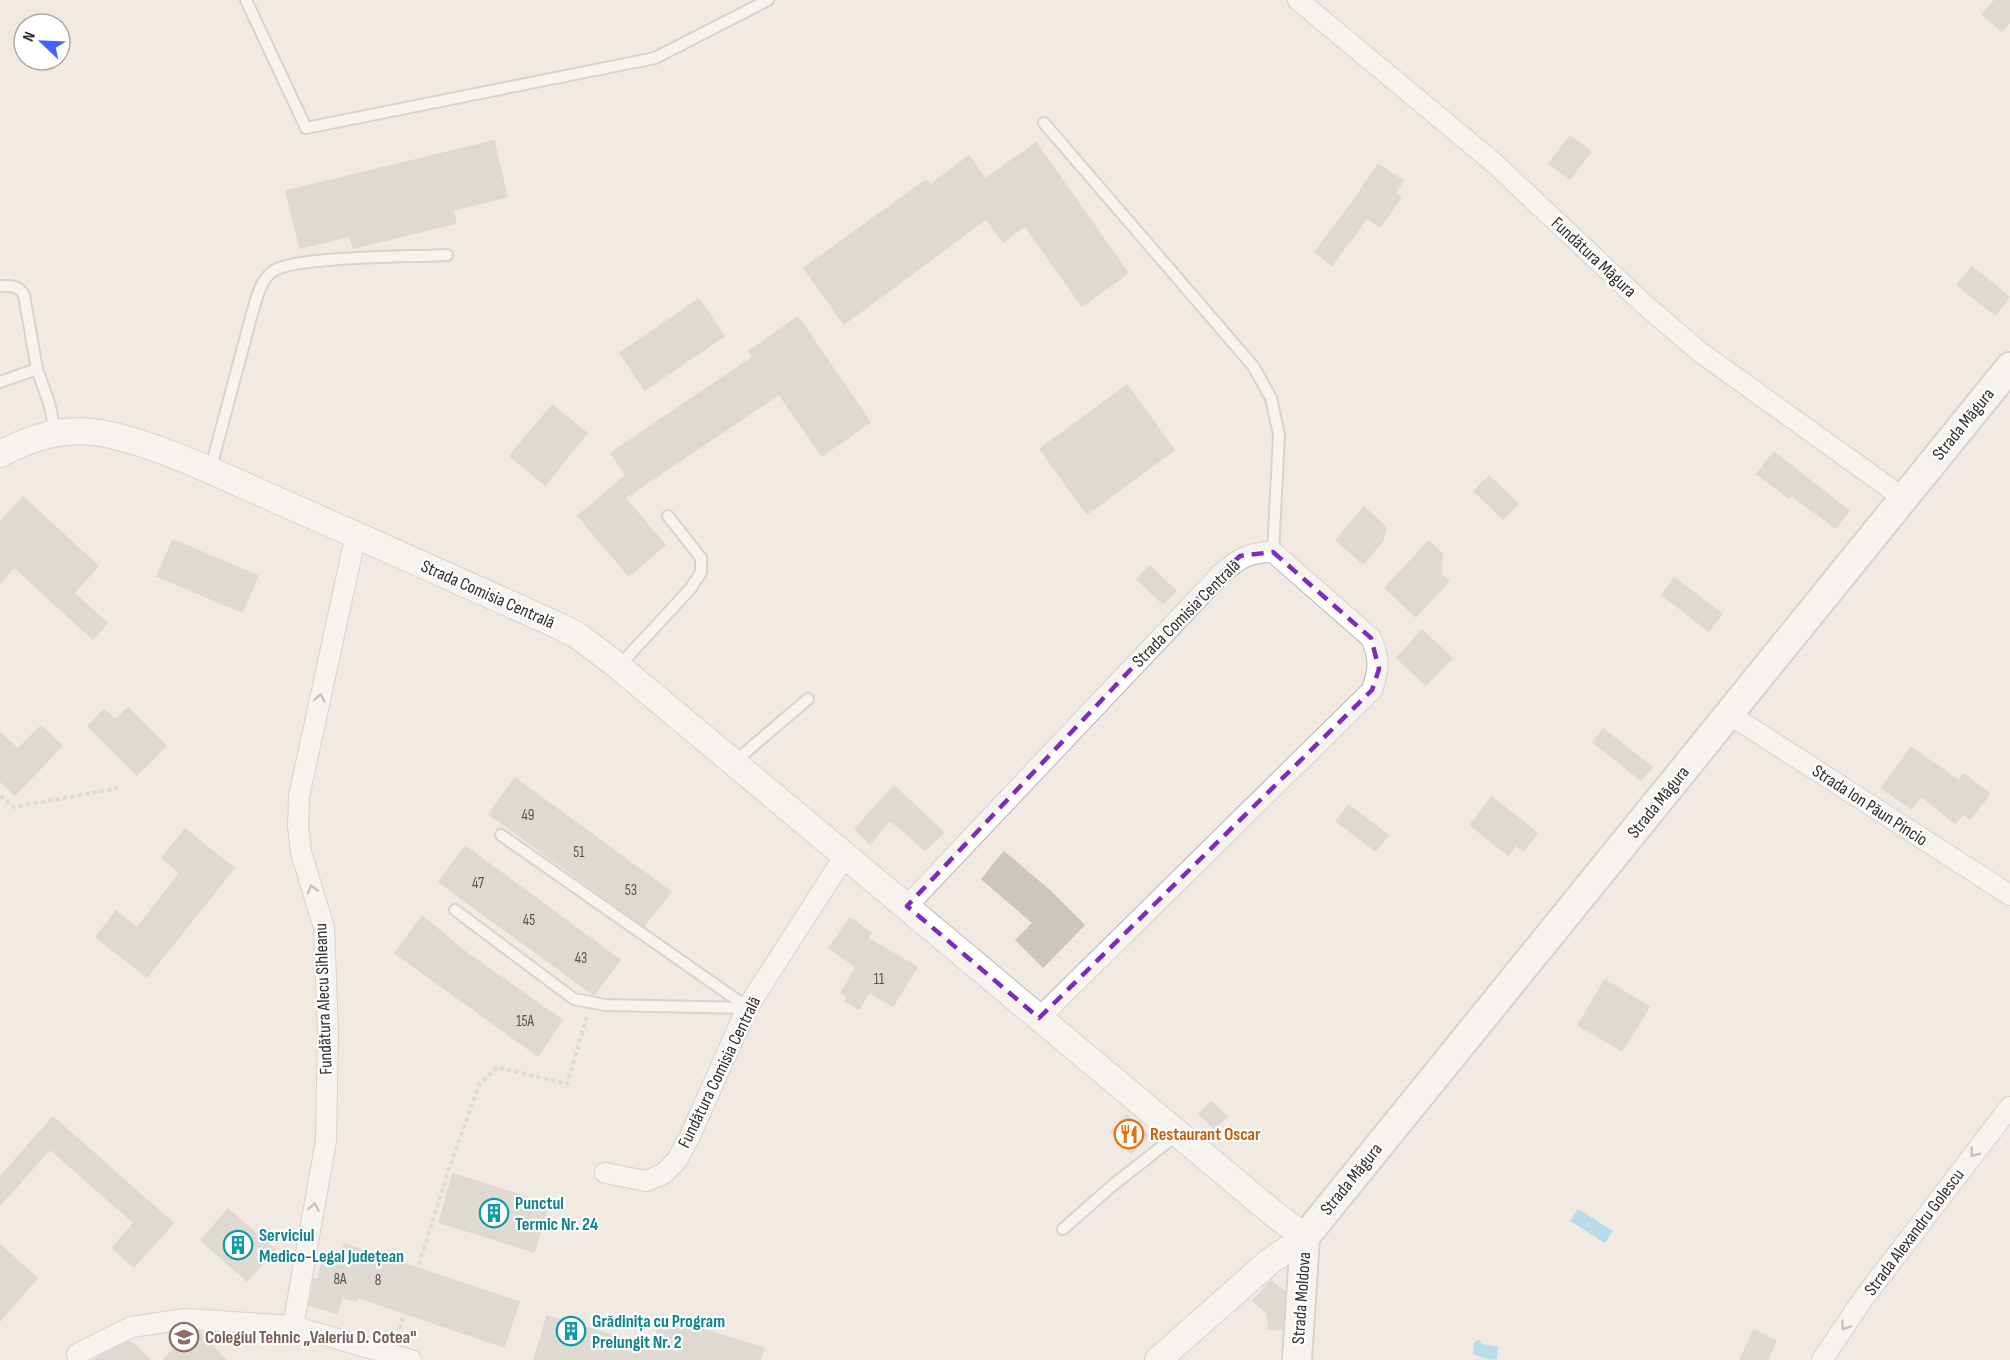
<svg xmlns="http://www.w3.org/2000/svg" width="2010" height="1360" viewBox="0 0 2010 1360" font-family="'Sofia Sans Condensed',sans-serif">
<rect width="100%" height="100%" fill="#efe9e1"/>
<path fill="#75cff0" d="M1578 1209 1613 1231 1605 1243 1570 1221Z
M1479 1340 1482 1344 1498 1347 1497 1359 1491 1360 1473 1354 1474 1342Z"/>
<path fill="#cbc7bf" stroke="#cbc5ba" stroke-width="1.5" d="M1995 0H2010V22L2002 31 1982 15Z
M1570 136 1591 152 1570 179 1549 163Z
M494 141 507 197 453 210 456 223 353 248 350 236 300 248 286 191Z
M1036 143 1128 273 1082 306 1025 226 1003 242 986 219 844 324 804 268 926 180 930 185 969 156 985 179Z
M1378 164 1403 181 1395 193 1401 197 1380 227 1367 218 1332 265 1315 252 1355 199Z
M1972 267 2009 297 1995 315 1957 285Z
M699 299 724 336 645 390 620 353Z
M798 317 870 422 822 456 779 394 625 498 665 545 629 576 578 516 626 475 611 453 753 357 749 351Z
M1127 385 1174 450 1087 514 1040 449Z
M552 405 587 433 545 485 510 456Z
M1774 452 1849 511 1836 528 1791 495 1789 498 1757 474Z
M1489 476 1518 504 1503 519 1474 491Z
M23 497 98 566 74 593 107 623 93 639 14 567 0 583V522Z
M1364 507 1386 527 1383 540 1363 564 1336 540Z
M173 540 258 576 242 612 157 576Z
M1429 541 1442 553 1441 574 1449 581 1416 617 1385 588Z
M1150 566 1176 591 1163 604 1137 579Z
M1674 578 1722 614 1709 631 1662 595Z
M1422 630 1452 658 1426 685 1397 658Z
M128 708 166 746 137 775 88 726 104 709 115 720Z
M41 726 62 746 15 795 0 781V733L18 749Z
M1603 729 1652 767 1641 780 1593 742Z
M1911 747 1959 781 1964 774 1990 794 1970 819 1963 813 1955 823 1921 796 1912 809 1882 788Z
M515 778 671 892 644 926 489 814Z
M894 786 944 833 925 850 890 820 870 844 855 829Z
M1492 797 1537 833 1523 851 1516 845 1508 855 1470 825Z
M1349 805 1388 835 1376 851 1336 821Z
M185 829 234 868 147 977 96 937 116 911 137 928 180 873 162 858Z
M465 846 620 960 594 995 439 882Z
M1004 852 1049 890 1084 925 1043 967 1016 940 1033 923 982 879Z
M422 916 468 954 562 1020 538 1056 395 953Z
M850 918 871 933 867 938 917 967 893 1006 869 992 859 1009 845 1001 847 996 841 993 856 967 829 948Z
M1605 980 1649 1007 1622 1051 1578 1025Z
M1211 1102 1227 1117 1214 1128 1199 1114Z
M1127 1115 1148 1136 1131 1153 1111 1132Z
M53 1117 173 1223 134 1267 112 1248 134 1223 50 1149 0 1205V1177Z
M453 1174 549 1204 534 1252 439 1222Z
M228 1209 275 1250 247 1281 201 1240Z
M344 1244 519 1302 504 1347 357 1297 356 1301 342 1297 337 1313 309 1305 314 1279 318 1280 323 1259 339 1263Z
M0 1245 37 1278 0 1321Z
M1271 1281 1285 1291 1282 1330 1268 1329V1314L1253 1301Z
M547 1316 652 1347 662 1317 764 1348 760 1360H534Z
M1754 1330 1776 1341 1767 1360H1740Z
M192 1331 199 1332 226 1360H163Z
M130 1341 150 1360H94L96 1358Z"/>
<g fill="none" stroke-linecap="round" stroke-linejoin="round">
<g stroke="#b4b7c1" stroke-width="14">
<path id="service" d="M246 0 306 128 655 58 768 0
M1044 123 1253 366 1271 398 1279 435 1273 552
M0 286C11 286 18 285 24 295L37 369
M0 382 37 369 50 406 55 433
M210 471 253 310C257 297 261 278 275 270 299 256 413 257 447 255
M619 666 691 588 701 572V558L668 516
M733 763 808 699
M501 835 747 1007
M455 910 574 999 605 1005 747 1008
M1063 1229 1113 1185 1178 1134"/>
</g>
<g stroke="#b4b7c1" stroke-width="22">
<path id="minor" d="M1298 0 1493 162 1645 305 1700 352 1902 497
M1729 714 2010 895
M907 906 1220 575C1238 559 1248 552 1273 552L1371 638C1380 659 1379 669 1372 690L1039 1018
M605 1173 646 1181 663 1174 677 1160 690 1136 747 1008 844 857
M293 1326 326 1141 328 1031 324 928 301 852 298 826 299 796 356 534
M77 1354 131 1327 185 1319 293 1326 411 1360
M1822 1360 1863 1299 2010 1107"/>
</g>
<g stroke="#b4b7c1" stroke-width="28">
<path id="tertiary" d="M0 454C32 437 63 427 100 433 153 442 220 475 270 497 366 539 461 582 557 625L577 635 618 666 1273 1213 1305 1237 1269 1262 1158 1360"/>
</g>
<g stroke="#b4b7c1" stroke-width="32">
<path id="secondary" d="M1297 1360 1305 1237 2010 367"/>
</g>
<path stroke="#c9c9c9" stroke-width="4" stroke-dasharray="4.5 3" stroke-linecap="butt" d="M0 796 14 807 118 788
M397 1336 449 1168 479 1085 497 1067 567 1084 587 1016"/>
<use href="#service" stroke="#fff" stroke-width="10"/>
<use href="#minor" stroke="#fff" stroke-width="20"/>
<use href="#tertiary" stroke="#fff" stroke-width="26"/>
<use href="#secondary" stroke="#fff" stroke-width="28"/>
</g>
<defs><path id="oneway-chevron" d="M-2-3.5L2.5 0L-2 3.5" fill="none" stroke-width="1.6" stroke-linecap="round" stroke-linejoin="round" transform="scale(1.5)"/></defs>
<g stroke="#969696">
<use href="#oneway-chevron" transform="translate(320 698) rotate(-78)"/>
<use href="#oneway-chevron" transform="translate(312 889) rotate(-106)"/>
<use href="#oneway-chevron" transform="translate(1974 1153) rotate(127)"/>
<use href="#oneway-chevron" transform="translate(314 1207) rotate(-80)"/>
<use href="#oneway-chevron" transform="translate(1845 1326) rotate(124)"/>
</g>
<path d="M0 0H2010V1360H0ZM1273 552 1371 638 1379 669 1372 690 1039 1018 907 906 1220 575 1240 556Z" fill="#efe9e1" fill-opacity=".55" fill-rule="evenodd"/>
<path fill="none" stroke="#7b2cbf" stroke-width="4.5" stroke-dasharray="12 8" stroke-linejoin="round" d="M1273 552 1371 638 1379 669 1372 690 1039 1018 907 906 1220 575 1240 556Z"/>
<defs>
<g id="restaurant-ring" transform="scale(1.5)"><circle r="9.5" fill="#fff" stroke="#e8710a" stroke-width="1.5"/><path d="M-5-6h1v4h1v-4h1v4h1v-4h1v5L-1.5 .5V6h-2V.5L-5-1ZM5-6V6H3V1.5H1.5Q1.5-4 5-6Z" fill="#e8710a"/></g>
<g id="building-ring" transform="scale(1.5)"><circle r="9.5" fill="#fff" stroke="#0f9aa8" stroke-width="1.5"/><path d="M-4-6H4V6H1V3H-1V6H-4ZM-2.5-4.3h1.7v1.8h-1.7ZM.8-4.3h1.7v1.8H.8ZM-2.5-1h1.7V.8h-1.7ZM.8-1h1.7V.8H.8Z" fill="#0f9aa8"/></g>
<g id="school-ring" transform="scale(1.5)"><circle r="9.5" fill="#fff" stroke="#8d6e63" stroke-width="1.5"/><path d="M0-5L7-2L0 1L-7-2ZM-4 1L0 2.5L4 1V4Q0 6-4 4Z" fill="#8d6e63"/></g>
</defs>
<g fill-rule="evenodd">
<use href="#restaurant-ring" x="1129" y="1134"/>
<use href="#building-ring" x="494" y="1213"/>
<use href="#building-ring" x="238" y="1245"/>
<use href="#building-ring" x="571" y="1331"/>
<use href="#school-ring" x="184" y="1337"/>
</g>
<g text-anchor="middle" stroke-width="4.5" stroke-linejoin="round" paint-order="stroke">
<g font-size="15" fill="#555452">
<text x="528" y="820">49</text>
<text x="579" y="857">51</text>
<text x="478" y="888">47</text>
<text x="631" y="895">53</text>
<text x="529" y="925">45</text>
<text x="581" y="963">43</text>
<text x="879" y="984">11</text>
<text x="525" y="1026">15A</text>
<text x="340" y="1284">8A</text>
<text x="378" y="1285">8</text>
</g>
<g font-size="18" fill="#2e2e2e" stroke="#fff">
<text transform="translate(1594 257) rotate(43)" y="6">Fundătura Măgura</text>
<text transform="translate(1963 424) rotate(-51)" y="6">Strada Măgura</text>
<text transform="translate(488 594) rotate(24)" y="6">Strada Comisia Centrală</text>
<text transform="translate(1186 613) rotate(-45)" y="6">Strada Comisia Centrală</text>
<text transform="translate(1658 802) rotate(-51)" y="6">Strada Măgura</text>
<text transform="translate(1870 805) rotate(33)" y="6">Strada Ion Păun Pincio</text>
<text transform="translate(323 999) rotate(-92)" y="6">Fundătura Alecu Sihleanu</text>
<text transform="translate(719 1072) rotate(-64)" y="6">Fundătura Comisia Centrală</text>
<text transform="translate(1351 1179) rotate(-51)" y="6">Strada Măgura</text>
<text transform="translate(1914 1232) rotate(-53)" y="6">Strada Alexandru Golescu</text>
<text transform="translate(1301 1298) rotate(-86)" y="6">Strada Moldova</text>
</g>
<g font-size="18" font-weight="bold" fill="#c56008" stroke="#fff" text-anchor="start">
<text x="1150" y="1140">Restaurant Oscar</text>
</g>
<g font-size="18" font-weight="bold" fill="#0d838f" stroke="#fff" text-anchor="start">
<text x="515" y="1209">Punctul<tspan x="515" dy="21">Termic Nr. 24</tspan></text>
<text x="259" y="1241">Serviciul<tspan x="259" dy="21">Medico-Legal Județean</tspan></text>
<text x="592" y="1327">Grădinița cu Program<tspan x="592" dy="21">Prelungit Nr. 2</tspan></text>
</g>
<g font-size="18" font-weight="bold" fill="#785e54" stroke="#fff" text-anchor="start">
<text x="205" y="1343">Colegiul Tehnic „Valeriu D. Cotea"</text>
</g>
</g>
<g transform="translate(42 42) rotate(293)"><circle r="28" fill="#ffffff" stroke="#ababab" stroke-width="1.5"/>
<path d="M0-4.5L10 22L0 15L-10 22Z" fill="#4264fb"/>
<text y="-9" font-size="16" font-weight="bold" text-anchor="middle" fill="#2e2e2e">N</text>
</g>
</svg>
